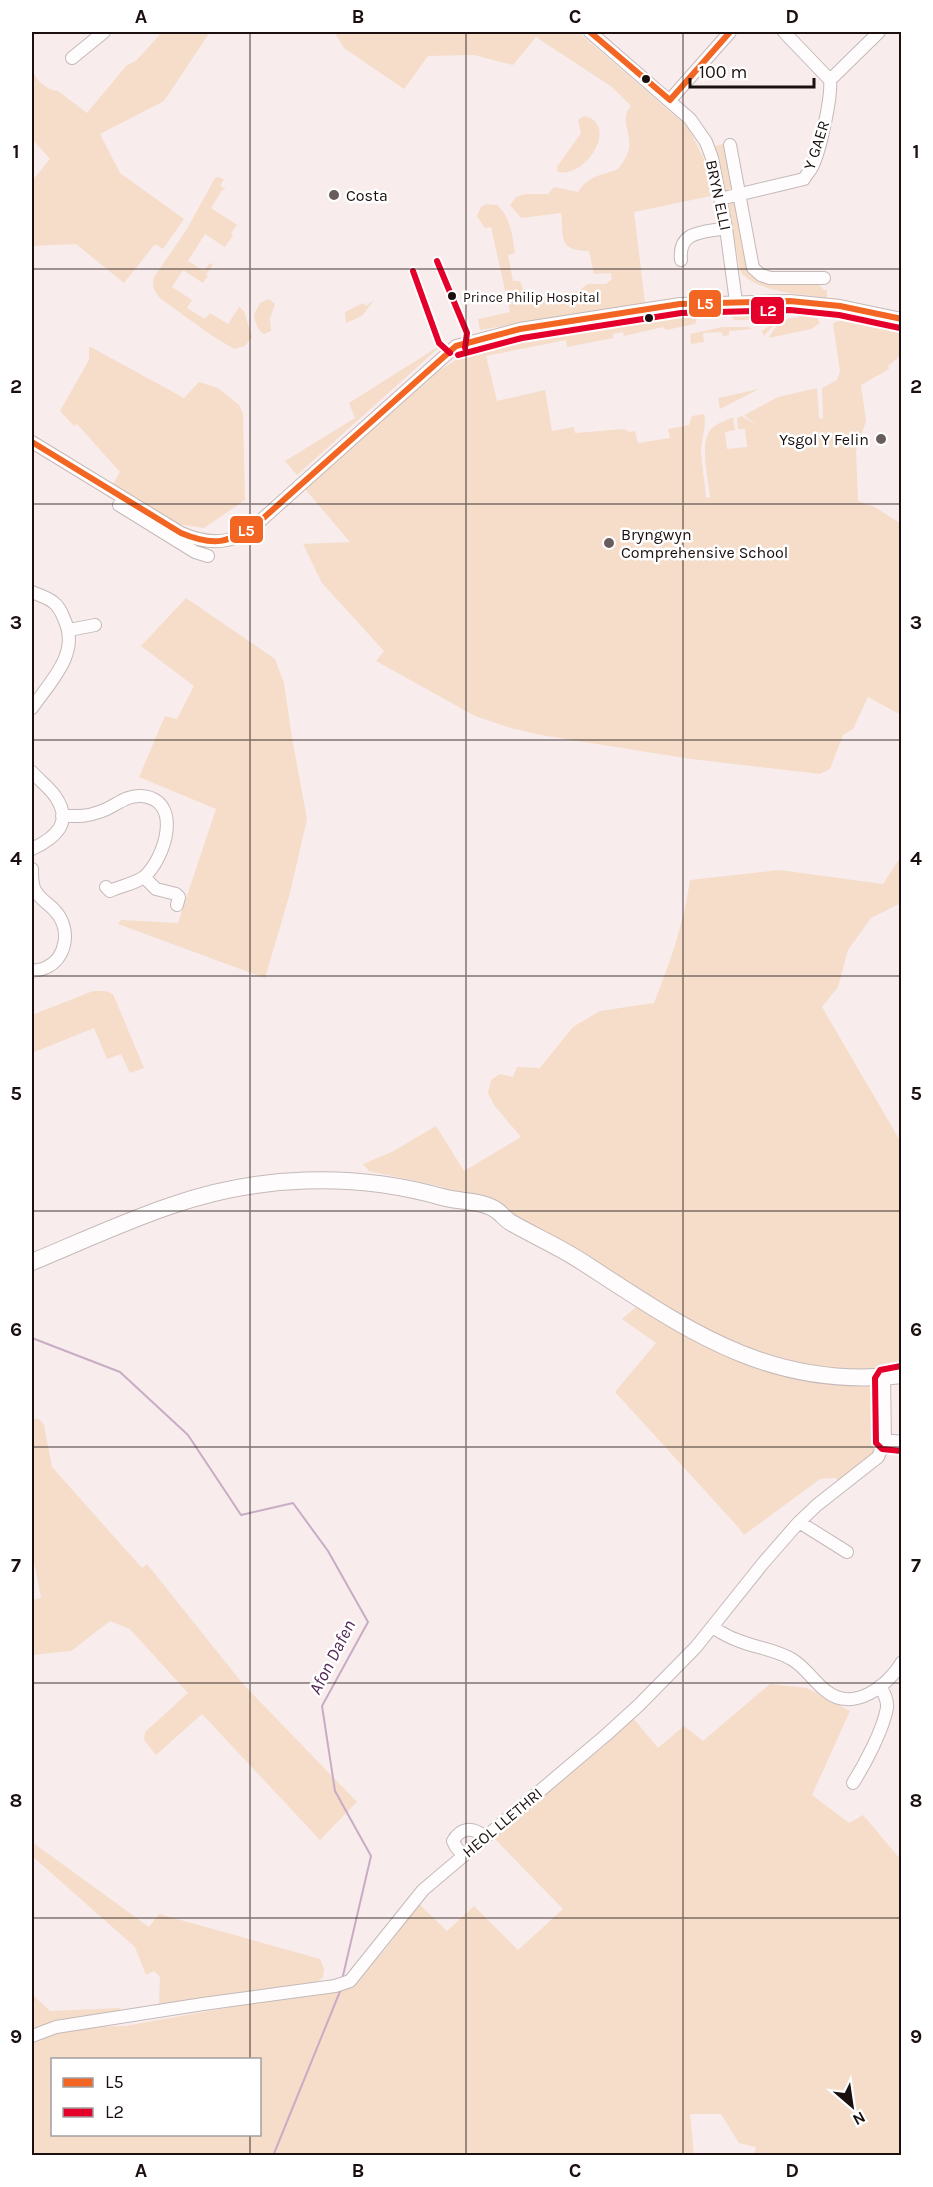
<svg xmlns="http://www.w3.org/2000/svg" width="933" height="2187" viewBox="0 0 933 2187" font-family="Karla,sans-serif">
<rect width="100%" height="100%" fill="#f8ecec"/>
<path fill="#f5ddca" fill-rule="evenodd" d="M162 32H210L164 101 100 134 120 173 184 219 163 249 155 244 124 283 76 244 32 246V181L50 159 32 139V70C37 81 46 90 58 91L87 113 127 65 136 61Z
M334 32H578L688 127 704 159 711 196 634 212 645 303 480 330 478 319 510 312 491 227 485 228 477 216 481 207 486 204 495 205 496 204C511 217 512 235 515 253L508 255 513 281H520L523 289 535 298 578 291 588 284H606L612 279 611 273 594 274 589 251C558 250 564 240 561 213L521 218 510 205 516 197 525 194H548L554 187 578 192C589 175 601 176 618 169 622 164 626 158 628 152 634 136 618 120 631 106L612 87 536 37 513 65 474 55 428 56 404 89 344 48Z
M584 116C619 123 588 178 558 172L557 167 581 133 578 120Z
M724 144 733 188 732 190 726 194 715 146Z
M218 177 224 179 220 186 226 189 222 190 211 208 237 225 231 233 233 235 225 247 205 234 188 261 204 271 210 263 213 265 206 274 208 276 203 283 183 270 172 287 192 300 187 308 205 319 210 313 228 324 239 307 244 311 252 337 245 346 234 349 211 335 161 299C154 292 152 287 154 277L187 229 215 178Z
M727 200 735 201 762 280 774 284H818L824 290H827V298C805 295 750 291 740 270Z
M269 299 275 304 270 318 271 331 264 334C257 331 255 321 254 314L260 303Z
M374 300 362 316 346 323 345 312 363 303 366 306Z
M779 307 782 313H784L764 336 762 331 770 325V320H734L730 313 699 315 695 324 666 330 663 327 624 336 623 332 613 334V338L567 347 566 340 486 356 497 401 545 390 552 431 574 427 575 433 624 429 630 432 635 431 638 443 670 438 668 429 689 425 692 416 704 414C707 428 701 438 701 453 702 467 705 483 706 498L710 497C709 480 698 441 712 428 718 423 727 420 733 417L735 430 725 432 727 449 747 447 745 429H738L737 418 742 416 756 425 744 415 778 397 817 388 819 418 823 419 822 388 837 380 840 371 833 324C848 312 884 324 901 328V355L888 366 889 369 861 385 866 421 856 451 858 501 875 507 901 524V715L868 697 853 729 843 735 830 769 820 774 691 759 541 735 511 728 475 716 376 661 384 651 322 583 303 544 350 542 304 488 437 372 457 359 481 349 573 330 633 323 699 310Z
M800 313 817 318 820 323 811 329 769 338C774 327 784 316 798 318Z
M723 327H748L752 329 729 331V335L723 336 721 332 703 333 704 342 691 344 690 334Z
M444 343 297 475 285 461 355 418 349 403Z
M89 346 184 398 199 382 218 388 239 405 243 414 245 500 204 528 178 524 113 484 120 472 77 424 74 426 60 411 89 360Z
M759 389 720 409 718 398Z
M186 598 275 659 284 683 292 738 307 819 290 893 265 978 118 924 121 920 178 923 216 809 139 777 165 716 177 719 194 686 141 646Z
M901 856V903L871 918 848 950 838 987 822 1007 902 1144 901 1375 884 1378 878 1457 843 1484 835 1478 820 1479 744 1535 738 1527 615 1392 656 1343 622 1319 636 1307H644L508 1221 443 1187 369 1171 363 1164 394 1151 436 1126 464 1171 521 1137 494 1105 488 1093 491 1080 500 1074 513 1077 517 1067 540 1068 573 1027 600 1011 654 1003C671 960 683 926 690 880L779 870 883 884Z
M93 991H105L113 994 144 1068 130 1073 121 1054 107 1059 94 1028 32 1053V1015Z
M32 1419H39L44 1425 52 1467 142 1568 147 1564 243 1684 357 1802 320 1840 202 1714 156 1755 144 1740 145 1732 188 1693 130 1629 110 1621 71 1651 32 1655V1600L41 1598 32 1551Z
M770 1684 807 1688 850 1711 812 1795 849 1823 863 1815 901 1860V2155H754L756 2147 739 2143 721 2114H690L694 2155 32 2156V2039L56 2032 88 2027 125 2026 298 1995 356 1981 385 1950 419 1904 447 1931 474 1906 518 1950 563 1909 494 1838 603 1747 633 1718 658 1748 684 1726 703 1741ZM52 2060H260V2134H52Z
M32 1842 149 1927 159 1914 320 1959 324 1969 323 1977 316 1983 142 2009 159 2005 160 1977 154 1971 146 1975 135 1947 32 1856Z
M32 1994 50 2011 120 2008 122 2018 32 2036Z"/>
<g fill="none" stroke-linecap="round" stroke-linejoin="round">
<path stroke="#c8acc5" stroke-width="2" d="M32 1338 120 1372 188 1435 241 1515 293 1503 328 1551 368 1622 322 1706 335 1791 371 1856 342 1980
M273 2156 341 1989"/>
<g stroke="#c5b9b9" stroke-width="14">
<path id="minor" d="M590 32 690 119 706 142 712 158 726 228 736 302
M784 32 830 80
M72 58 104 32
M830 80 879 32
M670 100 730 32
M730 145 753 268 761 275 770 278H824
M720 199 804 179C806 175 810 171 812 167 820 152 832 96 830 80
M681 260C678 230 703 233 726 228
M32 442 181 533C199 541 220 545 239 536 246 533 252 526 259 522L456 346 520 329 680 304 790 301 840 306 902 319
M119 505 195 552 208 556
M32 592C38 595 47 597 53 602 60 607 62 614 65 621 80 654 49 683 32 708
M69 630 95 625
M32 772C39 780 49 787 55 796 74 823 55 838 32 849
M62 816C75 816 86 817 99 812 114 808 124 795 141 796 184 799 165 859 144 877 134 884 121 886 110 891L106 887
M32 869C32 875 32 883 34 888 39 900 49 903 56 912 71 929 67 959 45 968 41 970 36 970 32 971
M144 877 156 889 176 894 179 897 177 905
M885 1440 902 1442
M799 1522 847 1552
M712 1627C720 1632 728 1637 737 1640 755 1648 776 1649 793 1660 806 1668 814 1682 826 1691 853 1713 888 1686 902 1662
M853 1783C865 1764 883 1730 887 1708 888 1700 884 1693 880 1686
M463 1855 456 1847 453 1841C461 1827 472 1827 484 1836
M32 2036 56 2027 203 2004 335 1986 350 1981 423 1890 606 1735 639 1705 696 1647 764 1562 799 1522 817 1505 878 1457 885 1440 884 1378"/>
</g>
<g stroke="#c5b9b9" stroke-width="18">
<path id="major" d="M32 1262C78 1243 123 1222 170 1206 257 1175 354 1172 442 1197 459 1202 481 1200 496 1210 501 1213 505 1219 510 1222 534 1236 560 1247 584 1263 687 1330 772 1391 902 1375"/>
</g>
<use href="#minor" stroke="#fefcfc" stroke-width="12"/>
<use href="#major" stroke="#fefcfc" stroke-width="16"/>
<g stroke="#fff" stroke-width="10">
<path id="bus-1" d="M590 32 670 100 730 32
M32 442 181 533C217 548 228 542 259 522L456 346 520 329 680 304 790 301 840 306 902 319"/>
</g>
<g stroke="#fff" stroke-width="10">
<path id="bus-2" d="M437 261 467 333 465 348
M413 271 439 343 450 353
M458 355 522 338 681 313 790 310 839 315 900 328
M901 1366 880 1370 875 1378 876 1443 882 1449 901 1451"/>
</g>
<use href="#bus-1" stroke="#f26522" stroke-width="6"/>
<use href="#bus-2" stroke="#e4002b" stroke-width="6"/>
</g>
<path fill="none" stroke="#1b0f0f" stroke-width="1.5" stroke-opacity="0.55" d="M250 32V2060M466 32V2156M683 32V2156M32 269H902M32 504H902M32 740H902M32 976H902M32 1211H902M32 1447H902M32 1683H902M32 1918H902M250 2134V2156"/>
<g fill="#1b0f0f" stroke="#fff" stroke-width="2">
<circle cx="646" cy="79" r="5"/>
<circle cx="452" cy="296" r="5"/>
<circle cx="649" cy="318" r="5"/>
</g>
<g fill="#685c5c" stroke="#fff" stroke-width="2">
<circle cx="334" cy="195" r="6"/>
<circle cx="881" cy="439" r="6"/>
<circle cx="609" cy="543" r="6"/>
</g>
<g text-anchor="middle" stroke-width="5" stroke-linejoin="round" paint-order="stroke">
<g font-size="14" fill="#1b0f0f" stroke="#fff" text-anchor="start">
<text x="463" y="302">Prince Philip Hospital</text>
</g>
<g font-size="16" fill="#1b0f0f" stroke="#fff">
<text transform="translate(816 145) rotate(-72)" y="6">Y GAER</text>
<text transform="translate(719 195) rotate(78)" y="6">BRYN ELLI</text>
<text transform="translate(502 1822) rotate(-40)" y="6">HEOL LLETHRI</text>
</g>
<g font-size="16" fill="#1b0f0f" stroke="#fff" text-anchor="start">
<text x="346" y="201">Costa</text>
<text x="869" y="445" text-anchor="end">Ysgol Y Felin</text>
<text x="621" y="540">Bryngwyn<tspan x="621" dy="18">Comprehensive School</tspan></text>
</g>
<g font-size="18" font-style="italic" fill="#542857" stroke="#fff">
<text transform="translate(332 1657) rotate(-63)" y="6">Afon Dafen</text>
</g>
</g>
<g stroke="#fff" stroke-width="2">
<rect x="688" y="289" width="34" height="29" rx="6" fill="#f26522"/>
<rect x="750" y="296" width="35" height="29" rx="6" fill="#e4002b"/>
<rect x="229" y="515" width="35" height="29" rx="6" fill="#f26522"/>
</g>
<g font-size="16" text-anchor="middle" font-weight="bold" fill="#fff">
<text x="705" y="309">L5</text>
<text x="768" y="316">L2</text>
<text x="246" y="536">L5</text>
</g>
<rect width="933" height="2187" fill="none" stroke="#ffffff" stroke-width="66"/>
<rect x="51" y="2058" width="210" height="78" fill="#ffffff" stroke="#a49f9f" stroke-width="1.5"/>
<rect x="63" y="2078" width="30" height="9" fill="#f26522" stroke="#a49f9f" stroke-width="1.5"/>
<text x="105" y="2088" font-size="18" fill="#1b0f0f">L5</text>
<rect x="63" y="2108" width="30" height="9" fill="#e4002b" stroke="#a49f9f" stroke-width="1.5"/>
<text x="105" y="2118" font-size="18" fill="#1b0f0f">L2</text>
<g transform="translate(852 2106) rotate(151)" stroke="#ffffff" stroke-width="4.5" paint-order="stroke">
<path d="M0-4.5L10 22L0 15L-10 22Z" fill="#1b0f0f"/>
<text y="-9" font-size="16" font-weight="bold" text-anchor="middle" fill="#1b0f0f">N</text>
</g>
<path d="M690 78v9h124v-9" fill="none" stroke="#1b0f0f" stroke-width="3"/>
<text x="699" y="78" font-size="18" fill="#1b0f0f" stroke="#ffffff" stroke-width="4.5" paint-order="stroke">100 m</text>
<rect x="33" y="33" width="867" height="2121" fill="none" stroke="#1b0f0f" stroke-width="2"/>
<g font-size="20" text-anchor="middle" font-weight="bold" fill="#1b0f0f">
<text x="141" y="23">A</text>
<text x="358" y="23">B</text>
<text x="575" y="23">C</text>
<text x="792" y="23">D</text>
<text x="16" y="158">1</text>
<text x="916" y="158">1</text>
<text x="16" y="393">2</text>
<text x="916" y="393">2</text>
<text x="16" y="629">3</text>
<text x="916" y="629">3</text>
<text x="16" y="865">4</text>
<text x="916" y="865">4</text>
<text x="16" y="1100">5</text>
<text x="916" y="1100">5</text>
<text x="16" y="1336">6</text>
<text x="916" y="1336">6</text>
<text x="16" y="1572">7</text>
<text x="916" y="1572">7</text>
<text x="16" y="1807">8</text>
<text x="916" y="1807">8</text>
<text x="16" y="2043">9</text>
<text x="916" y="2043">9</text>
<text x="141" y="2177">A</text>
<text x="358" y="2177">B</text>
<text x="575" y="2177">C</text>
<text x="792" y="2177">D</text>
</g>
</svg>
